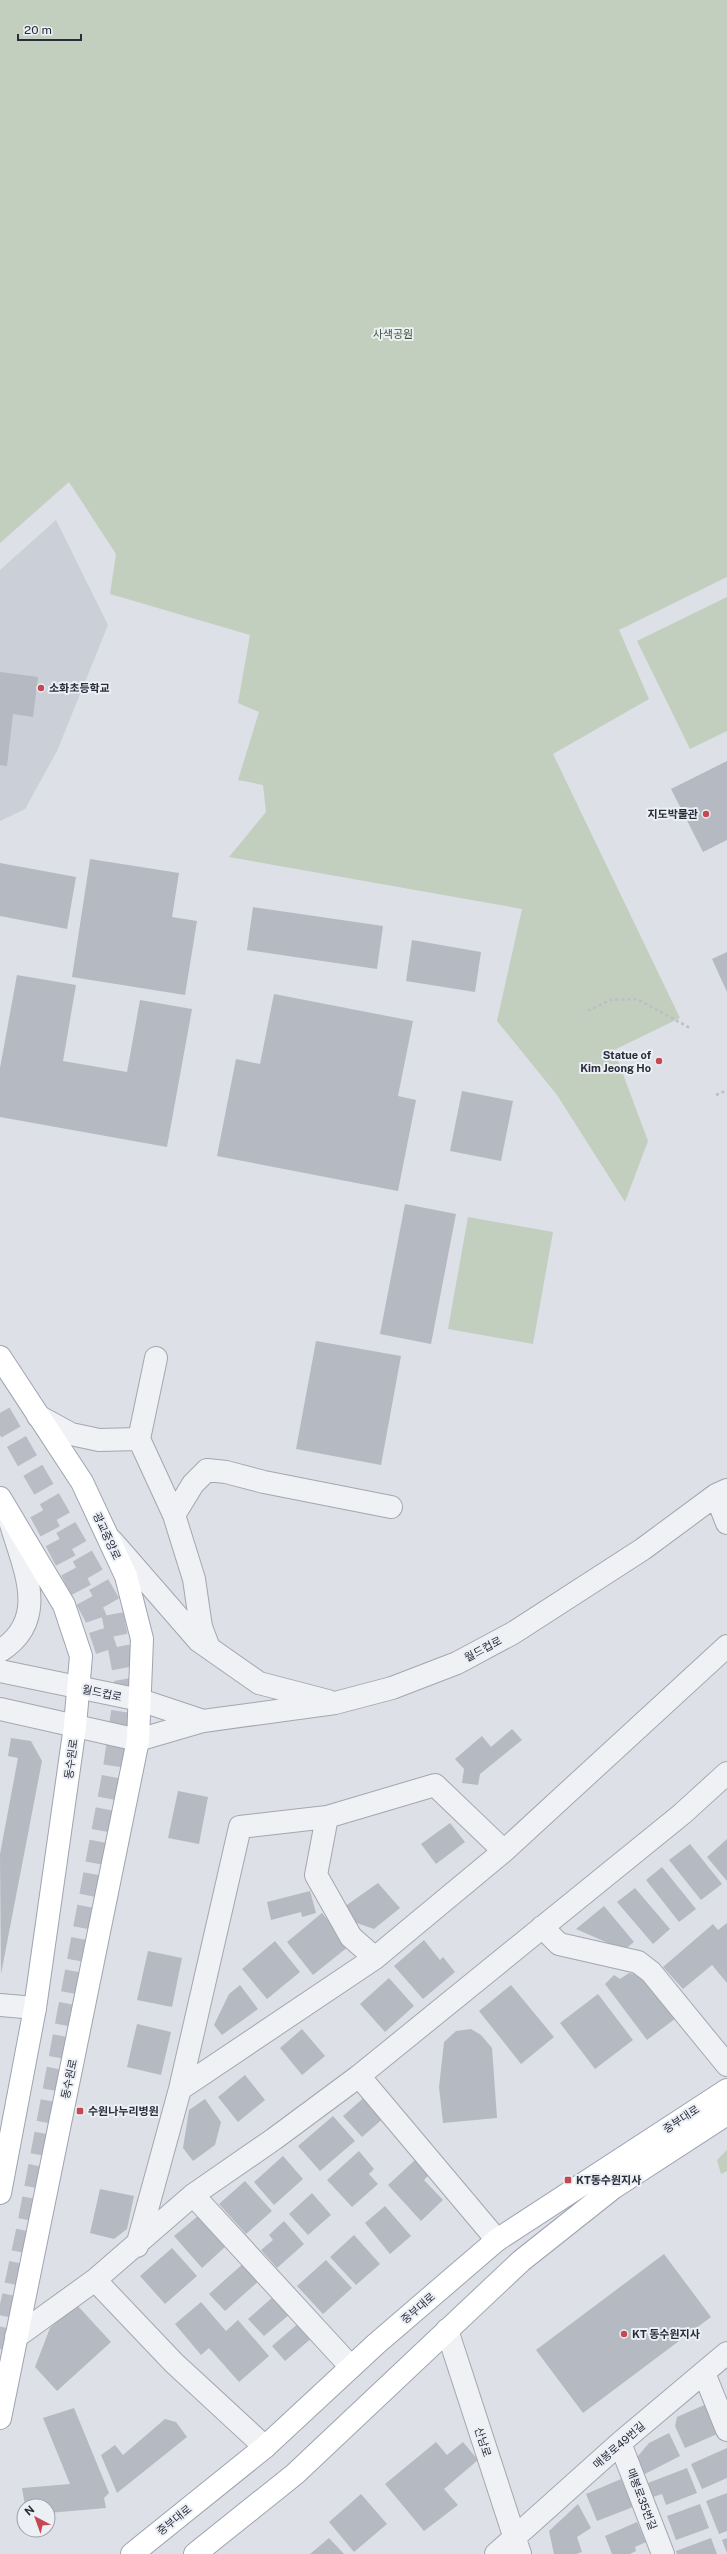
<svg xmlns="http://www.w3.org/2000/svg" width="727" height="2554" viewBox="0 0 727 2554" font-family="'Public Sans','Noto Sans KR',sans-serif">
<rect width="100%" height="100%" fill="#dde0e6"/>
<path fill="#cbcfd7" d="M56 520 108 625 57 751 25 809 0 821V570Z"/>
<path fill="#c2cfbf" d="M0 0H727V577L619 630 649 699 553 754 680 1018 614 1050 648 1141 625 1202 557 1095 497 1021 522 909 229 857 266 812 263 785 238 780 259 712 238 703 250 635 110 594 116 554 69 482 0 543Z
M727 597V731L690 749 637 641Z
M468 1217 553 1232 533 1344 448 1329Z
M727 2150V2171L721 2174 717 2160Z"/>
<path fill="#b5b9c2" d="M0 672 38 677 33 717 13 714 7 766 0 765Z
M727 761V840L703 852 671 789Z
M90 859 179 873 172 917 197 921 185 995 72 977Z
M0 863 76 877 67 929 0 916Z
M253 907 383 926 377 969 247 950Z
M412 940 481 952 475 992 406 981Z
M727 952V992L712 959Z
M17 975 76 985 63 1061 127 1072 140 1000 192 1009 167 1147 0 1117V1068Z
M274 994 413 1021 398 1096 416 1100 398 1191 217 1156 236 1059 260 1064Z
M462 1091 513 1101 501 1161 450 1151Z
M405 1204 456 1214 431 1344 380 1334Z
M316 1341 401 1356 381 1465 296 1449Z
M512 1729 522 1740 480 1774 478 1785 462 1783 464 1769 455 1759 482 1736 491 1747Z
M11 1738 31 1741 42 1761 1 1974 0 1854 18 1758 8 1756Z
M178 1791 208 1797 199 1844 168 1838Z
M450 1823 465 1842 436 1864 421 1844Z
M727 1839V1881L707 1857Z
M690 1844 722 1884 701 1900 669 1860Z
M662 1867 696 1909 679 1922 646 1880Z
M378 1883 400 1908 374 1929 354 1922 344 1907Z
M635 1888 670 1929 653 1944 617 1902Z
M310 1891 316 1913 302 1917 301 1912 271 1920 267 1902Z
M604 1906 634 1942 624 1950 576 1929Z
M322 1913 349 1946 313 1975 287 1942Z
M727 1923V1983L712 1965 683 1989 663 1967 713 1924 718 1930Z
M424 1940 440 1960 443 1957 455 1972 423 1999 394 1966Z
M275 1941 300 1972 267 1999 242 1969Z
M148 1951 182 1958 172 2007 137 2000Z
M629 1973 647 1976 680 2015 647 2040 605 1984 614 1975 620 1979Z
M389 1978 414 2006 385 2032 360 2004Z
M240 1985 258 2009 222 2035 214 2025 229 1994Z
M511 1985 554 2037 521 2064 479 2011Z
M598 1994 633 2040 595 2069 560 2023Z
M137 2024 171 2032 161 2075 127 2067Z
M302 2029 325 2056 302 2075 280 2048Z
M471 2029 481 2035 492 2048 497 2118 443 2123 439 2087 444 2042 456 2031Z
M245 2075 265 2100 238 2122 218 2097Z
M368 2094 387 2115 362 2137 343 2116Z
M205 2099 221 2122 215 2145 193 2161 183 2148 189 2110Z
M333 2116 355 2141 320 2171 298 2146Z
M359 2151 374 2169 369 2174 378 2184 352 2207 327 2180Z
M283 2156 303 2179 274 2205 254 2182Z
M415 2160 429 2175 424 2180 443 2200 421 2221 388 2185Z
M245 2181 272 2211 246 2234 219 2204Z
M100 2189 134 2196 127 2229 114 2239 90 2233Z
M312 2193 331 2215 308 2235 289 2214Z
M385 2206 411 2236 390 2254 365 2223Z
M198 2216 225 2247 202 2268 174 2236Z
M284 2221 304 2244 277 2268 261 2250 273 2240 269 2235Z
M354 2235 380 2264 356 2285 330 2257Z
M172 2248 197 2276 165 2304 140 2276Z
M664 2254 711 2317 583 2413 536 2350Z
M326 2260 352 2288 323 2314 297 2286Z
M245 2262 261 2279 225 2311 209 2294Z
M274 2296 290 2314 264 2336 248 2319Z
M201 2302 226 2331 238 2320 269 2356 239 2382 209 2348 201 2355 175 2324Z
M76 2304 111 2342 57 2391 35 2367 50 2328Z
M300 2322 313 2337 285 2361 272 2346Z
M711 2402 724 2431 685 2448 675 2426 677 2417Z
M74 2408 109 2493 104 2498 106 2508 48 2513V2506H25L22 2488 70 2484 43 2418Z
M165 2419 176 2422 187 2437 117 2493 101 2455 115 2445 123 2455Z
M669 2433 680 2456 641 2476 637 2463 638 2456 649 2443Z
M436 2442 447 2455 463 2442 478 2460 444 2489 458 2505 424 2531 385 2484Z
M727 2448V2478L702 2489 691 2464Z
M687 2468 697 2493 666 2505 662 2494 653 2497 648 2483Z
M621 2479 633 2507 597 2521 586 2494Z
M727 2493V2531L719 2534 706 2501Z
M361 2494 387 2524 354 2552 329 2522Z
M578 2504 591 2528 577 2537 582 2552 576 2554H554L549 2531Z
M700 2504 709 2528 676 2540 667 2516Z
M637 2522 646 2542 635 2547 636 2551 630 2554H612L605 2536Z
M329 2538 344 2554H310Z
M711 2538 717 2554H677L676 2551Z
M727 2538V2553L722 2540Z"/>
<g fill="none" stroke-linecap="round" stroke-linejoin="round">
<path stroke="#b9bcc4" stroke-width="22" stroke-dasharray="22 11" stroke-linecap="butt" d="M0 1413 111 1606 126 1685 113 1775 28 2226 0 2357
M40 1512 95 1616 109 1658"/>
<g stroke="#a3a7af" stroke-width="24">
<path id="minor" d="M156 1358 139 1439 174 1515 194 1579 201 1627 209 1648
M38 1416 71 1434 99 1440 139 1439
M716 1495 727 1523
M174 1515 193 1484 207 1470 226 1472 264 1482 391 1507
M112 1541 199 1641 259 1683 328 1701
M0 1651C51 1619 23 1567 10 1521
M0 1671 140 1700 203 1721
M0 1709 138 1740 203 1721 335 1703 392 1688 457 1663 513 1633 643 1549 716 1495 727 1490
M327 1817 316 1875 351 1937 375 1958
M542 1927 559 1944 638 1962 651 1972 727 2065
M0 2005 35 2008
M359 2076 497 2240
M180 2089 375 1958 504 1851 727 1646
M193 2195 351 2367
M137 2246 180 2089 240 1827 327 1817 435 1785 504 1851
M95 2280 174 2363 265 2447
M447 2330 520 2554
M16 2337 95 2280 193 2195 274 2139 359 2076 682 1814 727 1773
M704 2373 727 2430
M620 2443 663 2554
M496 2554 620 2443 727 2353"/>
</g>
<g stroke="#9da4b1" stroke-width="24">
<path id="major" d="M0 1357 82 1482 126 1576 142 1639 138 1740 0 2418
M0 1498 64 1605 81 1656 75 1726 35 2008 0 2193
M132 2554 265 2447 376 2344 497 2240 727 2090
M195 2554 295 2474 521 2261 613 2188 727 2114"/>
</g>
<path stroke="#bbbec4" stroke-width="2.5" stroke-dasharray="3 3" stroke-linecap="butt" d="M588 1011 610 1000 637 999 690 1028
M716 1095 727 1090"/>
<use href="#minor" stroke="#eff1f4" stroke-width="22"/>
<use href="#major" stroke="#fff" stroke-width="22"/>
</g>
<g fill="#c44953" stroke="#eceff4" stroke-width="1.5">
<circle cx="41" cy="688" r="4"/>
<circle cx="706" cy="814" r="4"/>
<circle cx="659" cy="1061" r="4"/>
<rect x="76" y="2107" width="8" height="8" rx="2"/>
<rect x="564" y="2176" width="8" height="8" rx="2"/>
<circle cx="624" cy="2334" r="4"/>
</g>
<g text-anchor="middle" stroke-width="4" stroke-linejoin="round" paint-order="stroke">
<g font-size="11" fill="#3a5636" stroke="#eceff4">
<text x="393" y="338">사색공원</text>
</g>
<g font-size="11" font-weight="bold" fill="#282d3b" stroke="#eceff4" text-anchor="start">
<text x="49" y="692">소화초등학교</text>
<text x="698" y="818" text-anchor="end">지도박물관</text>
<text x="651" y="1059" text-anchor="end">Statue of<tspan x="651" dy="13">Kim Jeong Ho</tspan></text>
<text x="88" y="2115">수원나누리병원</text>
<text x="576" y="2184">KT동수원지사</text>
<text x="632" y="2338">KT 동수원지사</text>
</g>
<g font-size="11" fill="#282d3b" stroke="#eceff4">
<text transform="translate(107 1536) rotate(65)" y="4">광교중앙로</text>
<text transform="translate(483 1649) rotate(-28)" y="4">월드컵로</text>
<text transform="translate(102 1693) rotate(12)" y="4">월드컵로</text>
<text transform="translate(71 1759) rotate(-82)" y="4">동수원로</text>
<text transform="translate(69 2079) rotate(-78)" y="4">동수원로</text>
<text transform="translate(681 2119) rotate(-33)" y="4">중부대로</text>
<text transform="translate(418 2308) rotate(-41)" y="4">중부대로</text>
<text transform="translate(483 2442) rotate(72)" y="4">산남로</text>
<text transform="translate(619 2445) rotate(-41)" y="4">매봉로49번길</text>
<text transform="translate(642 2499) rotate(69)" y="4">매봉로35번길</text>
<text transform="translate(174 2520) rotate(-39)" y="4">중부대로</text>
</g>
</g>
<g transform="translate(36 2518) rotate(319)"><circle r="19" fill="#eceff4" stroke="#9ea1aa"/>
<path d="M0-3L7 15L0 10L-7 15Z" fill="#c44953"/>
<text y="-6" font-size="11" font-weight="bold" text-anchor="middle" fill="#282d3b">N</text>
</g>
<path d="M18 34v6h63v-6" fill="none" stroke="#282d3b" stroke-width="2"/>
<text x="24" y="34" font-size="12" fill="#282d3b" stroke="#eceff4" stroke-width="3" paint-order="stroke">20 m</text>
</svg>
